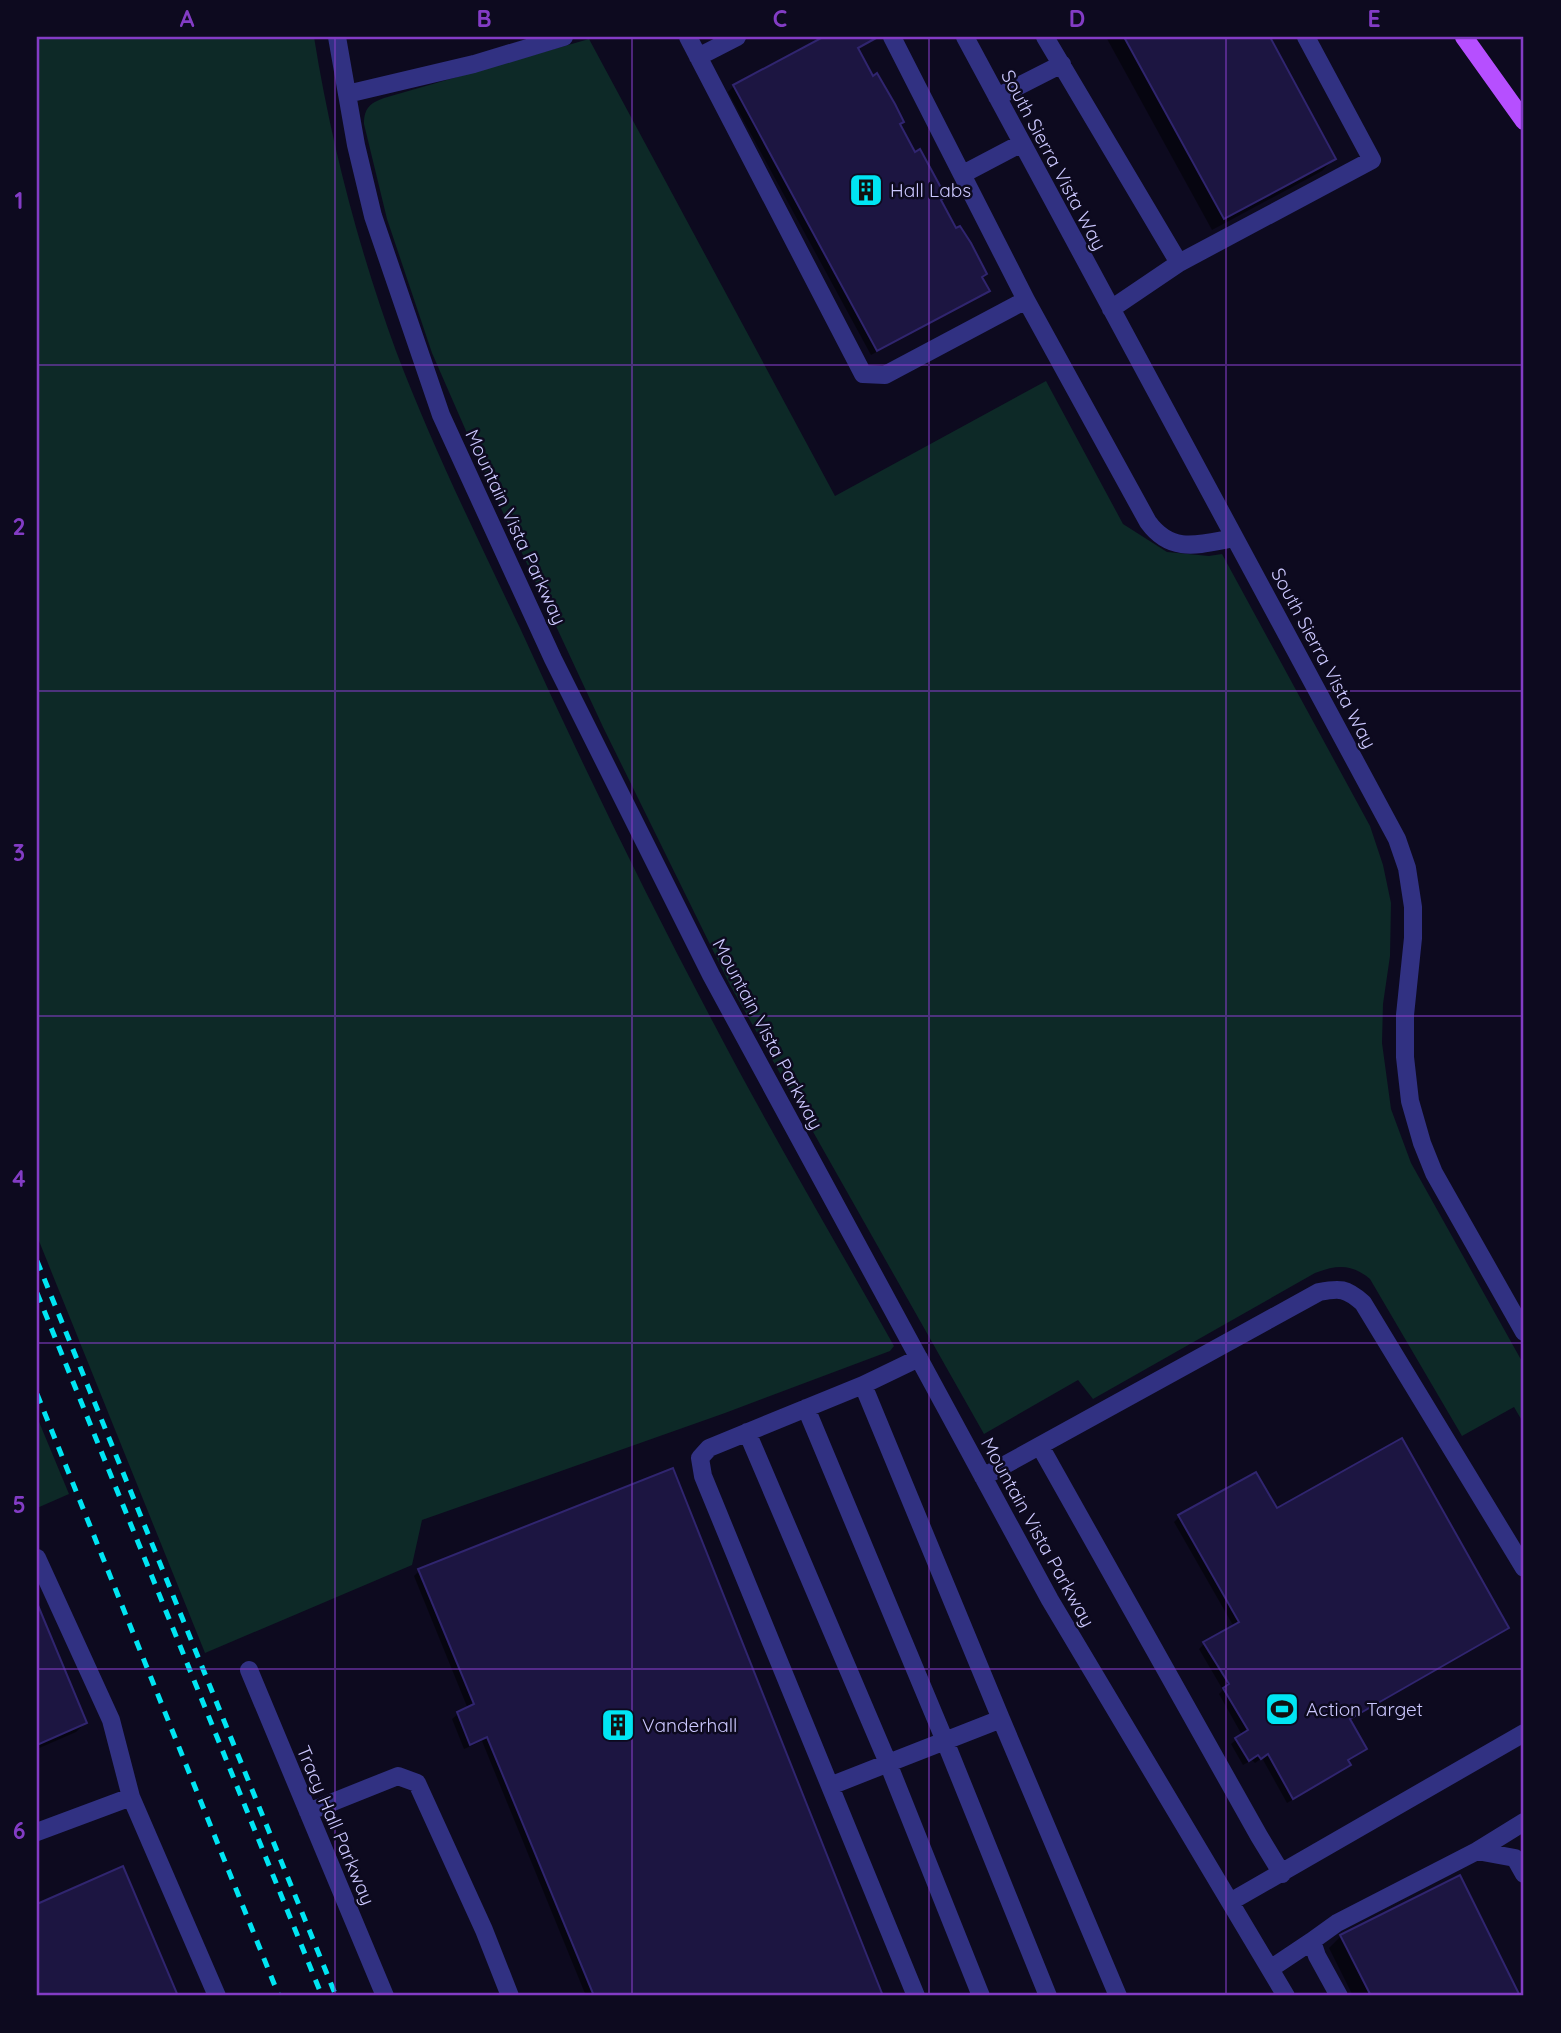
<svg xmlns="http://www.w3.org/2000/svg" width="1561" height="2033" viewBox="0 0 1561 2033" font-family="Quicksand,sans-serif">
<rect width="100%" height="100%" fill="#0d0a1f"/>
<path fill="#0d2927" d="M37 37H314C331 143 359 250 396 351 432 446 477 537 520 628 581 762 645 894 714 1024 771 1133 834 1239 894 1346L890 1351 725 1413 422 1520 412 1565 205 1653 37 1236Z
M589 39 835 496 1046 381 1123 524 1167 552 1209 556 1222 554 1370 826 1383 865 1391 903 1390 956 1383 1004 1382 1043 1391 1109 1411 1163 1524 1365V1424L1514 1407 1462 1436 1370 1279C1351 1263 1336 1265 1315 1273L1093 1399 1078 1380 984 1434 730 985 603 727 480 463 432 353 387 219 364 124C364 108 370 103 384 98Z
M37 1417 69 1494 37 1508Z"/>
<path fill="#0007" d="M827 37H856L861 45 857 49 988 291 983 296 871 355 728 92 734 86Z
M1106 37H1268L1334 159 1322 171 1212 230Z
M672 1470 881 1996H586L482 1741 464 1749 452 1719 458 1714 468 1709 414 1576 419 1571Z
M1277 1511 1507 1628 1502 1633 1348 1720 1364 1748 1347 1761 1349 1764 1344 1770 1287 1803 1262 1758 1255 1763 1252 1760 1243 1765 1231 1744 1242 1735 1219 1694 1223 1690 1199 1649 1205 1643 1234 1627 1174 1522 1179 1517Z
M37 1607 85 1723 76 1732 37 1749Z
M122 1869 176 1996H37V1906Z
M1459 1878 1518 1996H1353L1329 1948 1341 1936Z"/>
<path fill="#1c1541" stroke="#30256f" stroke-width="2" d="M823 37H878L858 48 873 76 877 73 895 104 904 122 900 124 915 152 920 149 946 197 941 200 956 228 960 226 971 243 987 274 982 277 990 291 877 351 733 85Z
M1124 37H1270L1336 159 1224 219Z
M1402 1438 1509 1628 1350 1719 1367 1749 1348 1760 1351 1765 1293 1799 1268 1754 1261 1759 1258 1755 1249 1761 1235 1738 1248 1730 1223 1688 1229 1684 1203 1642 1239 1622 1178 1515 1256 1472 1277 1508Z
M673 1468 883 1996H594L487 1737 470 1745 457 1712 474 1704 418 1569Z
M37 1603 87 1723 37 1745Z
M123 1866 178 1996H37V1904Z
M1460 1875 1520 1996H1371L1340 1935Z"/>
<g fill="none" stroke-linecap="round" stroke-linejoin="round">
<path stroke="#313182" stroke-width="18" d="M337 37 356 145 373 216 441 415 553 659 711 975 1050 1600 1286 1996
M688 37 863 374 885 375 1026 300 892 37
M965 37 1397 839 1407 868 1413 907V938L1405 1015V1057L1410 1101 1422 1143 1434 1173 1524 1332
M1045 37 1179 263 1372 160 1306 37
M698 57 737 37
M347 94 474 64 564 37
M997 97 1062 64
M963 174 1022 143
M1026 300 1148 522C1172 555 1200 544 1235 538
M1111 309 1179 263
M919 1358 863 1385 1001 1719 1118 1996
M863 1385 709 1448 700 1458 703 1476 916 1996
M806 1408 945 1741 1048 1996
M747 1432 888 1763 981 1996
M1040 1446 1259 1836 1282 1874
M983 1477 1319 1292C1340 1288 1346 1288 1363 1303L1524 1568
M37 1558 111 1720 131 1797 217 1996
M249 1670 385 1996
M830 1786 1001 1719
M308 1812 398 1776 417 1783 484 1930 510 1996
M37 1832 131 1797
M1477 1851 1524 1822
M1230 1902 1524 1733
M1270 1969 1312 1941
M1339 1996 1317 1956 1312 1941 1337 1923 1477 1851 1515 1858 1524 1874"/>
<path stroke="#b64fff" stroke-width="18" d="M1464 37 1524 121"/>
<path stroke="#00e5f3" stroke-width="5" stroke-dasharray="10 9" stroke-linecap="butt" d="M37 1261 336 1996
M37 1293 322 1996
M37 1394 279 1996"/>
</g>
<path fill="none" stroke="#833cc5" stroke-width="2" stroke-opacity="0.55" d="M335 37V1996M632 37V1996M929 37V1996M1226 37V1996M37 365H1524M37 691H1524M37 1016H1524M37 1343H1524M37 1669H1524"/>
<defs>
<g id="building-square" transform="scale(1.75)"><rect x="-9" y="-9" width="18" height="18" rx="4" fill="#00e5f3" stroke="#0d0a1f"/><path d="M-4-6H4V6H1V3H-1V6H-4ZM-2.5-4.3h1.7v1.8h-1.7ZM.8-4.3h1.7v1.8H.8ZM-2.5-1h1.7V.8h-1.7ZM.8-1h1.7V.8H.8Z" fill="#111"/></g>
<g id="stadium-square" transform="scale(1.75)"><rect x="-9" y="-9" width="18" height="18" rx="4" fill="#00e5f3" stroke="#0d0a1f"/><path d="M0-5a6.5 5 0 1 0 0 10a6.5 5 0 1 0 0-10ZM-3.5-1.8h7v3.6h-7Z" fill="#111"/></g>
</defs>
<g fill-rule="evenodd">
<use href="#building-square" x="866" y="190"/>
<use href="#stadium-square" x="1282" y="1709"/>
<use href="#building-square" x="618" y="1725"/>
</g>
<g text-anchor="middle" stroke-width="5" stroke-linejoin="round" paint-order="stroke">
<g font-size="19" fill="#ccc8ff" stroke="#0d0a1f">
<text transform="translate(1054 160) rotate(62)" y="7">South Sierra Vista Way</text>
<text transform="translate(516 527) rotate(65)" y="7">Mountain Vista Parkway</text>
<text transform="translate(1324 658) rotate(62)" y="7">South Sierra Vista Way</text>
<text transform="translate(768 1034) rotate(62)" y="7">Mountain Vista Parkway</text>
<text transform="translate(1038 1532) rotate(61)" y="7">Mountain Vista Parkway</text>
<text transform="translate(336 1825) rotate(67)" y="7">Tracy Hall Parkway</text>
</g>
<g font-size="19" fill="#ccc8ff" stroke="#0d0a1f" text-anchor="start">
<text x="890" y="197">Hall Labs</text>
<text x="1306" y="1716">Action Target</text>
<text x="642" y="1732">Vanderhall</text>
</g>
</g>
<rect width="1561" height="2033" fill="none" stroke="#0d0a1f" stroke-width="77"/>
<rect x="38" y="38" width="1484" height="1956" fill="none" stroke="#833cc5" stroke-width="2.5"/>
<g font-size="23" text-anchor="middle" font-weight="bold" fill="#833cc5">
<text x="187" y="27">A</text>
<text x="484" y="27">B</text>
<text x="780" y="27">C</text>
<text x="1077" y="27">D</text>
<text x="1374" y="27">E</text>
<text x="19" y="209">1</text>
<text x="19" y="535">2</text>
<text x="19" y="861">3</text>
<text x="19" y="1187">4</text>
<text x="19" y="1513">5</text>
<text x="19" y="1839">6</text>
</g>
</svg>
